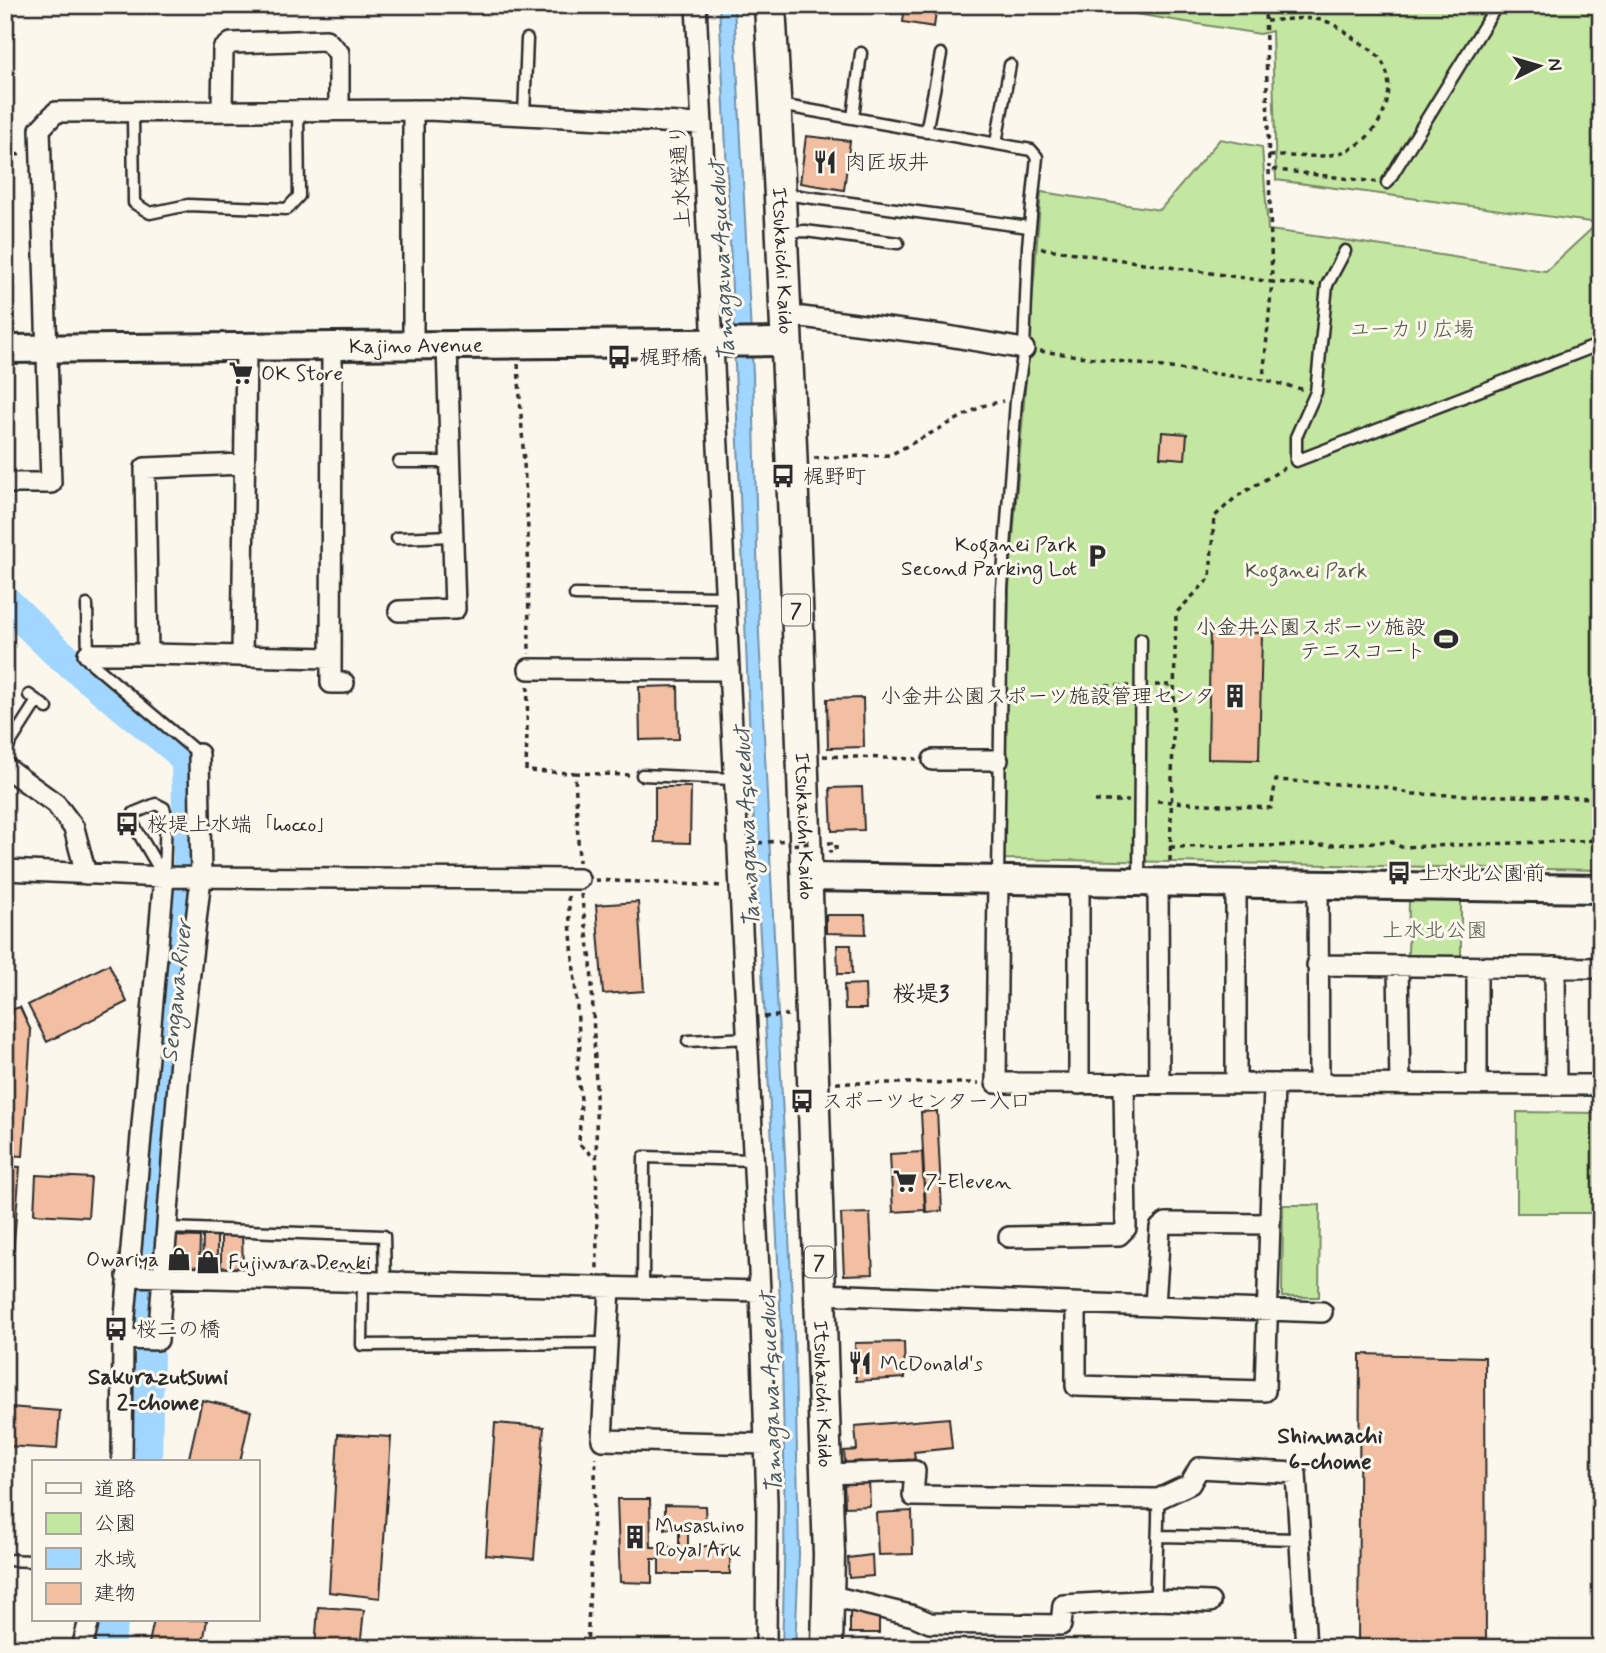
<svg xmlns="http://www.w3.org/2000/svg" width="1606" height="1653" viewBox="0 0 1606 1653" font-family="Mynerve,'Klee One',sans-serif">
<rect width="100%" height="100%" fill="#fbf7ec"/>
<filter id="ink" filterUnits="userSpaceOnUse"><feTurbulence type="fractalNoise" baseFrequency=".0143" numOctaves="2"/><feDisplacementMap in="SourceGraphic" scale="14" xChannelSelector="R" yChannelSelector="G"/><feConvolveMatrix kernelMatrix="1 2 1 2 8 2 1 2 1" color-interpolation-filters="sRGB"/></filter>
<g filter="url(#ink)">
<path fill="#c3e7a0" stroke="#778966" stroke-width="2" d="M1080 5H1601V870L1003 859 1009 588 1041 192 1160 210 1220 139 1262 147 1268 230C1361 241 1453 258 1546 271L1598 223 1276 180 1272 31 1260 34Z
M1409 900 1461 901V960L1408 959Z
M1517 1112 1601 1113V1213H1517Z
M1283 1205H1320L1319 1297H1282Z"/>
<path fill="#a0d6ff" stroke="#7192aa" stroke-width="2" d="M719 5H734L753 374 759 635 795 1357 799 1554 795 1648H782C792 1381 769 1114 755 847 741 567 734 286 719 5Z"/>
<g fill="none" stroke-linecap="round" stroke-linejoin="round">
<path stroke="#a0d6ff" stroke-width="32" d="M5 601 55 650 178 750 187 762 189 859 162 1137 148 1354 146 1462
M107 1648 113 1620"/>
</g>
<path fill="#f2bfa3" stroke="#2b2b2b" stroke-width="2" d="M905 5H937L934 27 903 22Z
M806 136 850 141 844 190 800 183Z
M1162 432 1187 434 1185 459 1160 457Z
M1210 632 1262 633 1259 760 1208 759Z
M678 686 679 739 640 740 639 687Z
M863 698 864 747 828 748 827 699Z
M655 787H691L690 843 655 842Z
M862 787 864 830 832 831 830 788Z
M638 902 644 991 603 994 596 905Z
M826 915H865L866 934 826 933Z
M837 945H851L852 974H838Z
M109 964 127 1002 47 1042 28 1005Z
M865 984 866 1009H845L844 985Z
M20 1007 31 1031 23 1156 5 1155V1012Z
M937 1111 942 1211 926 1212 921 1112Z
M922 1152 925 1210 893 1212 890 1154Z
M5 1166 20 1167 7 1330 5 1329Z
M36 1175 91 1178 88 1217 34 1214Z
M870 1213 873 1274 844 1275 841 1214Z
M242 1232 243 1269 221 1270V1233Z
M170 1236 200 1237 199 1269 169 1268Z
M203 1236H217V1270H202Z
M904 1342 905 1378 856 1381 855 1343Z
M1360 1354 1485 1357 1486 1648H1358Z
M202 1400 251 1411 240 1462H188Z
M9 1407 60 1411 57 1449 6 1446Z
M949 1418 952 1448 914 1452 915 1459 862 1464 861 1461 845 1463 844 1451 857 1450 855 1426Z
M495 1423 544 1427 534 1559 486 1555Z
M338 1434 391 1437 380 1598 329 1592Z
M869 1478 870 1506 845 1507 844 1479Z
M617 1499H650L651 1547H679V1528L665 1529V1505L705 1506 706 1529H688V1547L730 1545V1574H659V1559H652V1583L620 1582Z
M912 1511 913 1554 878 1555 876 1513Z
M872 1555 873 1576 849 1578 848 1558Z
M318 1607 364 1610 360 1648H315Z
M850 1607 879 1612V1633H850Z
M154 1620H207L202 1648H148Z"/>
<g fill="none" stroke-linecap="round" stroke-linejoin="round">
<g stroke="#2b2b2b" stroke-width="15">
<path id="lane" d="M777 108 791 107 1031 150 1037 157 1028 246 1024 349 1016 401 1002 588 998 878
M133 114 134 203 150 213 188 205 287 209 299 196 298 111
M524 115 527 39
M853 118 861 53
M926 132 941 54
M996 143 1010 65
M1387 183 1497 5
M784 194 1029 227
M786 232 805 231 898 243
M1345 251 1327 285 1316 392 1296 437V461L1601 344
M399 462H449
M397 538 452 536
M575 595 726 597
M87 605 88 660 199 754
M29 695 47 708
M5 751 37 701
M642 775 733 779
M156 804 164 808 166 814 164 877 132 822 134 813Z
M1139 879 1141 639
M688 1041 748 1038
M168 1228 384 1236 385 1282
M363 1281 362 1345 606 1343
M643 1287 644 1157 753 1160
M1159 1536 1301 1539
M5 1560 33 1561
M1156 1600C1155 1565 1159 1533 1158 1499"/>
</g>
<g stroke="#2b2b2b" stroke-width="24">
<path id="street" d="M696 5 760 1291 767 1503 766 1648
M222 110 223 50 231 43 326 40 339 53V110
M413 110V347
M785 318 802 317 948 336 1024 349
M332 347 331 683H344
M243 464 145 468 148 654 331 658
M5 483H51L40 129 56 112 428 110 700 124
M399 611 455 609 447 346
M88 654H148
M242 656 246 349
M529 669 729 670
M933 760H998
M5 767 56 804 74 828 86 874
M5 870 164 877 579 879
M998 878 996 1083 1601 1085
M1079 879V1084
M1158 880 1159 1084
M1318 883 1319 1084
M1317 965 1601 968
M1398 966 1400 1084
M1555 967 1556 1084
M1236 1083V882
M1477 1084V967
M1009 1237 1119 1235 1126 1228 1124 1083
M127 1276 760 1291
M610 1287 602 1440 766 1444
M820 1294 1322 1312
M1076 1304V1386L1265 1391 1274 1084
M1155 1305 1160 1228 1166 1223 1267 1224
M123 1339 158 1340 180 1059 201 878 199 754
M122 1462 123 1339 164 877
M826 1474 915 1471 913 1496 1158 1499 1190 1484 1199 1468 1296 1473 1306 1648
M828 1595 914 1616 930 1623 1061 1625 1063 1605 1156 1600 1210 1602
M82 1648 89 1620"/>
</g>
<g stroke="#2b2b2b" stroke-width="32">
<g id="secondary">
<path id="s1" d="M5 349 787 342"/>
<path d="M805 877 1601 889"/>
</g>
</g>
<g stroke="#2b2b2b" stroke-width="35">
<g id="primary">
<path id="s2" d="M770 5C799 521 810 1038 829 1554L827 1648"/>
</g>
</g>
<path stroke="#2b2b2b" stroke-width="3.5" stroke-dasharray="5 5" stroke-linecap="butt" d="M1265 5 1269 168
M1266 21C1285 20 1306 16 1325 21 1335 24 1344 31 1352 37 1360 43 1372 49 1378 56 1403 87 1381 136 1348 150 1326 160 1292 155 1269 156
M5 154 24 155
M1041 248 1272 282 1263 380
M1315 285 1272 282 1269 169 1376 182
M1040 351 1263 380 1306 390
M518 364 528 530 529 654
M814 458 890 455 982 406 1003 401
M1155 685H1174
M528 686 526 771 575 773 579 862
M1096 686H1129
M823 756 917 759
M575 773 629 775
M1095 801H1129
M1157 801 1271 808 1276 780 1385 787 1412 794 1601 798
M828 843H836V851L829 852
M1170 847 1331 845 1391 841 1401 847 1601 840
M1170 861 1176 613 1210 578 1214 517 1236 497 1286 467
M595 880 724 886
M581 894 591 961 596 1086 597 1271
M568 896 580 1045 577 1068 581 1099 579 1144 595 1158
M764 1017 788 1015
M836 1083H979
M587 1648 596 1457"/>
<use href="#lane" stroke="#fbf7ec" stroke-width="10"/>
<use href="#street" stroke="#fbf7ec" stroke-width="19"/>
<use href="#secondary" stroke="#fbf7ec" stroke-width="26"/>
<use href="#primary" stroke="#fbf7ec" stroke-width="30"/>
<path stroke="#2b2b2b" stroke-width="3.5" stroke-dasharray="5 5" stroke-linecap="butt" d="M748 844 788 840 789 845 812 843"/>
</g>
</g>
<defs>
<g id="restaurant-bare" transform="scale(1.89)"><path d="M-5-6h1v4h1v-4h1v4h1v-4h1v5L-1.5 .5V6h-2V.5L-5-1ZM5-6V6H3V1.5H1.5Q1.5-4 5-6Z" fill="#2b2b2b" stroke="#fbf7ec" stroke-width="2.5" paint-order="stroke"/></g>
<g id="bus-bare" transform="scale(1.89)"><path d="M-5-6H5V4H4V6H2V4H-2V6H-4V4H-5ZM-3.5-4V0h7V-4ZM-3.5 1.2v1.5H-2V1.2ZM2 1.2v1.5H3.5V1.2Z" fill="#2b2b2b" stroke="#fbf7ec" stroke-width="2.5" paint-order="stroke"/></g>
<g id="supermarket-bare" transform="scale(1.89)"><path d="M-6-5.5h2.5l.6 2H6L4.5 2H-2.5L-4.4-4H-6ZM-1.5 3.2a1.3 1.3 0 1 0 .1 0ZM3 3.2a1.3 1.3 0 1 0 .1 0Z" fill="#2b2b2b" stroke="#fbf7ec" stroke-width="2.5" paint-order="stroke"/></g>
<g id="parking-bare" transform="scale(1.89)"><path d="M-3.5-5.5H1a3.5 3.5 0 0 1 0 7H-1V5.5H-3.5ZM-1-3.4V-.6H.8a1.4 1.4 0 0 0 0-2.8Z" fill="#2b2b2b" stroke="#fbf7ec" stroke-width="2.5" paint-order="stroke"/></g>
<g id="stadium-bare" transform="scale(1.89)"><path d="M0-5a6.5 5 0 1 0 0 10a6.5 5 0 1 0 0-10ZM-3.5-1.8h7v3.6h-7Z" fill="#2b2b2b" stroke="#fbf7ec" stroke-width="2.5" paint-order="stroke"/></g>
<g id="building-bare" transform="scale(1.89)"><path d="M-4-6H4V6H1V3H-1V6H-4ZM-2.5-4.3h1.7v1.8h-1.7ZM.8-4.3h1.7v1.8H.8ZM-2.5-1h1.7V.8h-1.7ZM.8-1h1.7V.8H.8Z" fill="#2b2b2b" stroke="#fbf7ec" stroke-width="2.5" paint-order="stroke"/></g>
<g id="shop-bare" transform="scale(1.89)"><path d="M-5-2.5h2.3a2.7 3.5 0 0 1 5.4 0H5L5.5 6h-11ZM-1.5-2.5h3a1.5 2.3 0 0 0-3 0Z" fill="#2b2b2b" stroke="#fbf7ec" stroke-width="2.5" paint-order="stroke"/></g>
</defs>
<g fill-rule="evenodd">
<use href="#restaurant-bare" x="825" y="162"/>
<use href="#bus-bare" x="619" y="357"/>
<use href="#supermarket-bare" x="241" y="373"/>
<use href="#bus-bare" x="783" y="476"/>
<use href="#parking-bare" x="1097" y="556"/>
<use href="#stadium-bare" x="1446" y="639"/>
<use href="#building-bare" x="1235" y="696"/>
<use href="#bus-bare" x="127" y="824"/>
<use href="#bus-bare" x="1399" y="873"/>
<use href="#bus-bare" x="802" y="1101"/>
<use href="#supermarket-bare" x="905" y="1181"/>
<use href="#shop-bare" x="179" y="1259"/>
<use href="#shop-bare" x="208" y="1262"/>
<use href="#bus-bare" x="116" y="1329"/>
<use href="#restaurant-bare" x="860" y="1363"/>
<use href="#building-bare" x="635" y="1537"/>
</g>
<g text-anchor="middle" stroke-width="6" stroke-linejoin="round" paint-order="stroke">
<g fill="#fbf7ec" stroke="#696865" stroke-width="2">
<rect x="782" y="594.5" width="28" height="31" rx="5"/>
<rect x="805" y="1246.5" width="28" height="31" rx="5"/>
</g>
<g font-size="19" font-weight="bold" fill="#2b2b2b">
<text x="796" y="617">7</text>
<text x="819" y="1269">7</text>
</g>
<g font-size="21" fill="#2b2b2b" stroke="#fbf7ec" text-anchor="start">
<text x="845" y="169">肉匠坂井</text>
<text x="639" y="364">梶野橋</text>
<text x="261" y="380">OK Store</text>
<text x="803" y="483">梶野町</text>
<text x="1077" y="551" text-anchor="end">Koganei Park<tspan x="1077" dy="24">Second Parking Lot</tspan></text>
<text x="1426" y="634" text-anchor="end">小金井公園スポーツ施設<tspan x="1426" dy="24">テニスコート</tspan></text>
<text x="1215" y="703" text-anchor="end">小金井公園スポーツ施設管理センタ</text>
<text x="147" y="831">桜堤上水端「hocco」</text>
<text x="1419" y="880">上水北公園前</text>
<text x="822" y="1108">スポーツセンター入口</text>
<text x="925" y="1188">7-Eleven</text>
<text x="159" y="1266" text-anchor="end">Owariya</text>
<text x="228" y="1269">Fujiwara Denki</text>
<text x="136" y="1336">桜二の橋</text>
<text x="880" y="1370">McDonald's</text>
<text x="655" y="1532">Musashino<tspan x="655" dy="24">Royal Ark</tspan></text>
</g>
<g font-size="21" fill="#2b2b2b" stroke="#fbf7ec">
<text transform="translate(680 176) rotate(-93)" y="7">上水桜通り</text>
<text dy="7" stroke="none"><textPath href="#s2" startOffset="256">Itsukaichi Kaido</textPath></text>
<text dy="7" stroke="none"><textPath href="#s1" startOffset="411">Kajino Avenue</textPath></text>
<text dy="7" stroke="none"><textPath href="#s2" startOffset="822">Itsukaichi Kaido</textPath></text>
<text dy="7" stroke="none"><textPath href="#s2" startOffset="1390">Itsukaichi Kaido</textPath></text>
</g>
<g font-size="21" fill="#515a48" stroke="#fbf7ec">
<text x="1412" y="336">ユーカリ広場</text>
<text x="1306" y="577">Koganei Park</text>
<text x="1435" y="937">上水北公園</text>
</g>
<g font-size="23" font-style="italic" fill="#485660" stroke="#fbf7ec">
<text transform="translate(721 261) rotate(-93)" y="8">Tamagawa Aqueduct</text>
<text transform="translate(746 827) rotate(-93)" y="8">Tamagawa Aqueduct</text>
<text transform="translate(176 991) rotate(-84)" y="8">Sengawa River</text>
<text transform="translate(770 1393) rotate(-92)" y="8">Tamagawa Aqueduct</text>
</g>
<g font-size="23" font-weight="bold" fill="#2b2b2b" stroke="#fbf7ec">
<text x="921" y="1001">桜堤3</text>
<text x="158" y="1384">Sakurazutsumi<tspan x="158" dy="26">2-chome</tspan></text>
<text x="1330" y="1443">Shinmachi<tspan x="1330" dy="26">6-chome</tspan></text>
</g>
</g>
<rect width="1606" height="1653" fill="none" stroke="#fbf7ec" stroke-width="28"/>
<rect x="14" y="14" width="1578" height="1625" fill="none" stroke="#2b2b2b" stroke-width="2.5" filter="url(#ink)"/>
<rect x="32" y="1460" width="228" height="161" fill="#fbf7ec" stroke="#a8a59f" stroke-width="2"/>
<rect x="46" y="1483" width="35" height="10" fill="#fbf7ec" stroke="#a8a59f" stroke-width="2"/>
<text x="94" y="1496" font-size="21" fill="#2b2b2b">道路</text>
<rect x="46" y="1513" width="35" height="21" fill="#c3e7a0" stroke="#a8a59f" stroke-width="2"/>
<text x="94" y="1530" font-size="21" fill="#2b2b2b">公園</text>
<rect x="46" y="1548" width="35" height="21" fill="#a0d6ff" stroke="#a8a59f" stroke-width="2"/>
<text x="94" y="1566" font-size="21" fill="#2b2b2b">水域</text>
<rect x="46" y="1583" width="35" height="21" fill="#f2bfa3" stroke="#a8a59f" stroke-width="2"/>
<text x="94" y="1600" font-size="21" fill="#2b2b2b">建物</text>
<g transform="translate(1539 66) rotate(85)" stroke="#fbf7ec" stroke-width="5" paint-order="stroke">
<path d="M0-5L12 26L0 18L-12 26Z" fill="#2b2b2b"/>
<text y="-10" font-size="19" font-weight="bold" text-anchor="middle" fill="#2b2b2b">N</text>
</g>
</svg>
